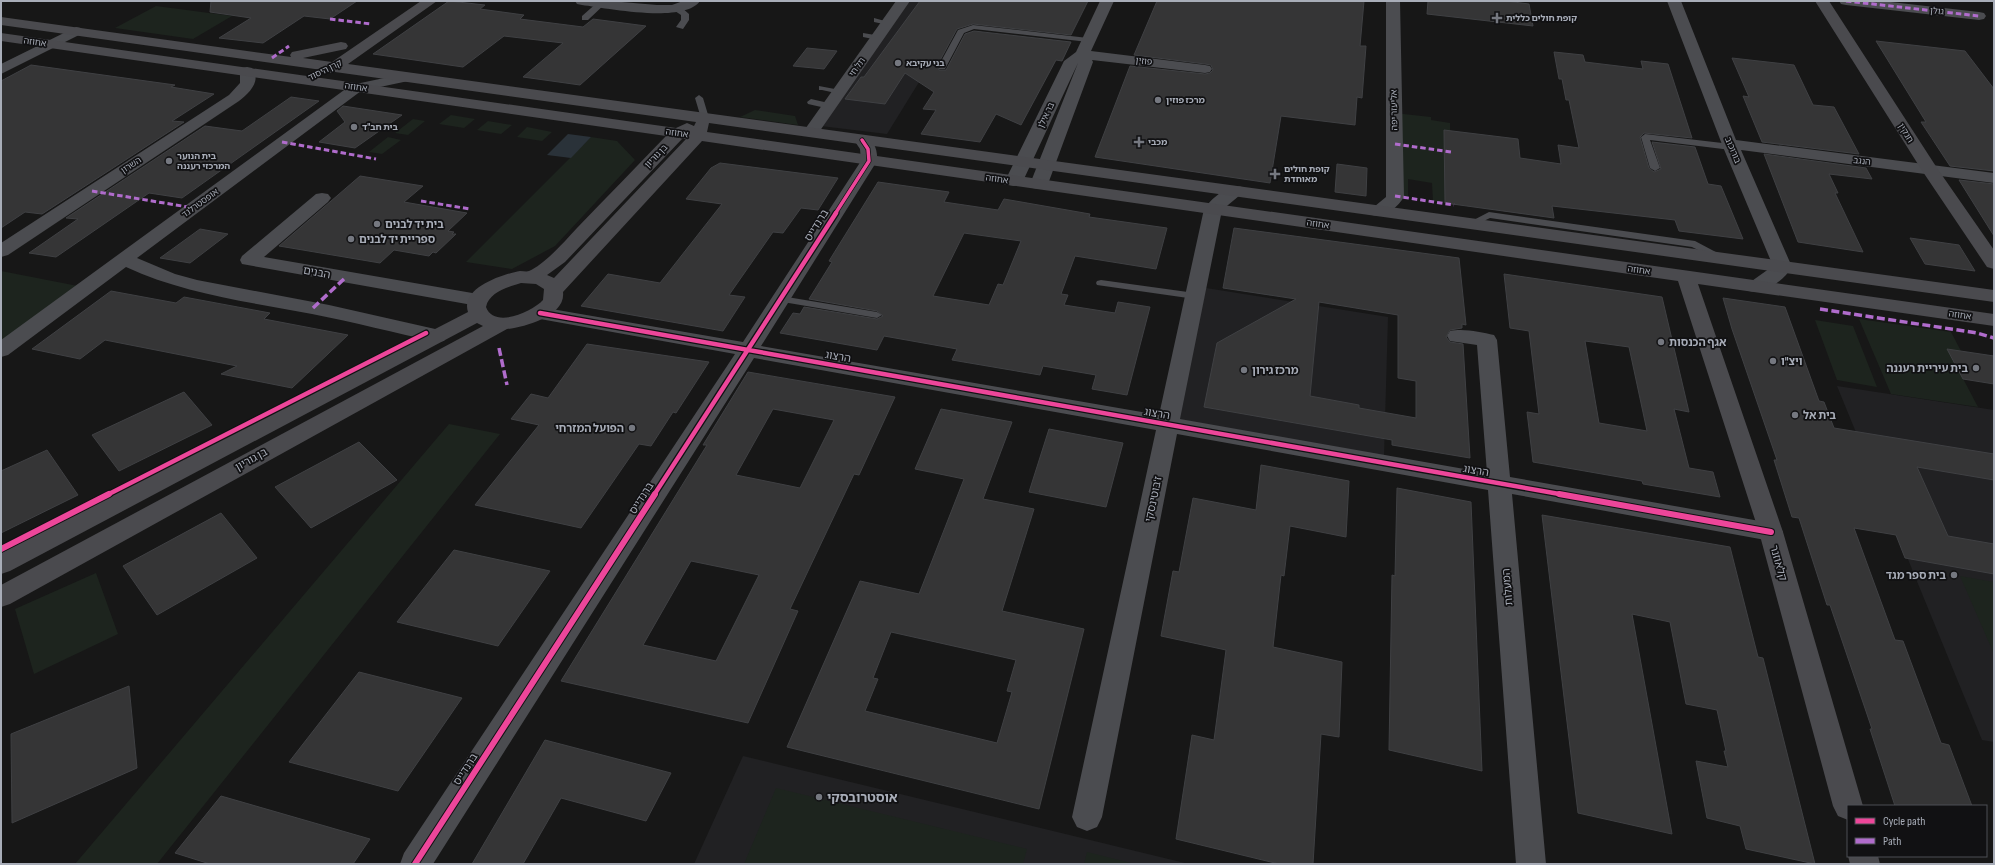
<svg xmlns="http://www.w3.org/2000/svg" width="1995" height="865" viewBox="0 0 1995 865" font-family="'Sofia Sans Condensed','Noto Sans Hebrew',sans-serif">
<rect width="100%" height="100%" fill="#171717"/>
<path fill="#212123" d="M909 1H969L887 134 821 126Z
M1206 288 1388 317 1384 456 1177 419Z
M1837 386 1994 410V742L1982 740Z
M743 756 1189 864H694Z"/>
<path fill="#1d241e" d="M156 6 232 16 193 39 115 28Z
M755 110 795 116 798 125 740 117Z
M1394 113 1431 117V120L1450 123V131L1444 130 1445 203 1433 201 1432 183 1408 179V198L1395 196Z
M451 115 475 119 464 128 439 124Z
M413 119 425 121 408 135 395 133Z
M488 121 512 125 501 134 477 130Z
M527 127 552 132 542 141 517 137Z
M388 137 401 140 382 154 369 152Z
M591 137 617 141 635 160 555 246 512 269 466 262Z
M1 271 78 286 1 341Z
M1859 319 1951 332 1961 351 1948 350 1978 407 1891 394Z
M1815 320 1853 326 1877 387 1837 380Z
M449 424 500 434 157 864H75Z
M96 573 118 634 34 674 15 609Z
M1960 576 1994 582V654Z
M776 788 1027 849 1023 864H744Z
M1087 852 1135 864H1084Z"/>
<path fill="#2a3239" d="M568 134 591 137 571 158 547 155Z"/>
<path fill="#353536" stroke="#3f4043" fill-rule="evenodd" d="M211 1H357L330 19 304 16 263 43 219 38 251 18 210 12Z
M449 1 485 5 480 9 524 15 520 19 583 27 593 19 646 26 580 85 523 77 563 43 504 36 463 67 373 54Z
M920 1H1088L1071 35 973 24 957 29 937 66 939 70H946L965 34 974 31 1071 42 1062 61 1056 60 1021 125 996 114 980 142 921 134 936 110 923 109 934 92 905 73 885 104 845 99 861 77H864Z
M1157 1H1364L1360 46H1366L1362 98 1357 97 1355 125 1281 116 1270 183 1095 157 1130 66 1205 74 1210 73 1213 70 1211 65 1205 64 1134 55Z
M1428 1H1506L1529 4 1533 26 1427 14Z
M1876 41 1965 51 1994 89V171L1950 166 1921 122H1926Z
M807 48 837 51 824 69 793 66Z
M1554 52 1583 55 1585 62 1643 69 1641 61 1668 64 1692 138 1644 133 1640 137 1649 168 1654 172 1661 169 1652 142 1695 147 1708 184 1721 186 1743 239 1679 231 1675 220 1552 206 1554 218 1445 203 1444 130 1518 139 1520 158 1561 164 1558 145 1579 148 1569 100H1566L1562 79H1559Z
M1732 58 1794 65 1813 105 1834 107 1859 154 1762 142 1743 96 1749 97Z
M31 65 175 85 171 87 214 94 172 121 184 122 42 214 25 212 1 228V81Z
M291 97 319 101 182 198 149 193 56 257 29 253 78 219 66 218 205 126 242 131Z
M343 106 402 115 355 148 319 142 345 122 337 111Z
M1764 154 1866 168 1872 179 1829 174 1838 193H1835L1863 252 1798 242Z
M720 163 838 178 818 210 801 208 783 233 773 232 729 295 745 297 723 331 581 306 608 274 660 283 722 204 686 199 711 168Z
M1337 164 1367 168 1366 196 1335 192Z
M360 176 423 186 404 202 467 213 448 231 454 232 452 234H456L436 253 433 252 429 256 394 250 380 263 279 246Z
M1959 180 1994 184V236Z
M878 182 949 192 944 202 998 210 1004 199 1090 214 1089 217 1167 228 1156 269 1075 256 1061 294 1068 295 1064 305 1115 313 1118 302 1150 307 1127 395 1092 389 1096 375 1043 366 1040 375 952 360 957 349 884 336 877 350 780 333 793 313 800 314 804 307 877 319 883 316 877 311 809 299 832 262 829 261ZM964 233 1021 241 1003 285 998 284 989 305 933 296Z
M1234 228 1459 258 1466 325 1462 324V328L1450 330 1446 337 1450 342 1463 344 1470 458 1392 445V440L1204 407 1217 343 1296 299 1223 288ZM1319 302 1398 315V378L1416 381V418L1359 408V405L1310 396Z
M200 229 228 234 190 263 160 258Z
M1910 238 1959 245 1975 271 1925 264Z
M1504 274 1662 297 1689 412 1674 409 1689 468 1713 472 1720 497 1643 484 1642 481 1533 462 1527 412 1539 414 1529 331 1510 328ZM1585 341 1629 347 1647 431 1599 423Z
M111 291 176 303 184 297 270 313 264 319 348 335 292 388 221 374 237 366 105 340 80 359 32 349Z
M1723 298 1785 307 1819 401 1824 402 1834 428 1994 454V480L1917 467 1948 536 1994 544V574L1905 558 1896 535 1854 528 1895 640 1903 641 1941 743 1949 745 1972 806H1895L1870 729H1872L1830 605H1827L1799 518 1792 517 1774 460H1777L1732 329Z
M587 344 709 362 676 413 673 412 651 446 639 444 581 528 475 505 539 425 511 419 531 394 548 398Z
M1947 349 1994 356V384L1963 379Z
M748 372 895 397 859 475 854 474 790 609 798 611 748 723 561 681 707 445H703ZM773 409 834 420 800 488 736 475ZM691 561 759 575 716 661 643 645Z
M184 392 212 425 119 471 92 435Z
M941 409 1012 422 983 499 1034 509 1002 611 1084 629 1039 809 787 747 860 581 919 594 964 479 915 469ZM891 632 1016 660 1007 691 1012 692 997 743 865 711 878 679 873 678Z
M1049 429 1123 443 1106 507 1029 492Z
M359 442 397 480 311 528 275 487Z
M47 450 78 495 1 533V471Z
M1261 465 1349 481 1346 537 1290 526 1284 576 1281 575 1273 647 1342 662 1339 737 1321 734 1313 864H1279L1176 839 1192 735 1214 740 1226 650 1161 636 1173 571 1179 572 1193 498 1256 510Z
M1397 488 1471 502 1482 771 1389 750 1392 575 1395 576Z
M221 513 257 558 157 615 123 566Z
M1542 515 1730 547 1758 657 1763 658 1815 864 1746 849 1740 826 1707 818 1696 761 1728 767 1724 751H1726L1717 710 1686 704 1670 622 1632 614 1672 834 1578 813Z
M454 550 550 571 498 646 397 622Z
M359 672 462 698 398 791 289 762Z
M129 686 137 768 12 823 11 734Z
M545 740 671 773 646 821 561 798 523 864H472Z
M221 796 370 839 353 864H210L175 853Z"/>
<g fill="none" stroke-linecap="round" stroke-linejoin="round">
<path fill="#4b4c50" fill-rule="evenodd" d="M599 1 606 3 588 20H582V16Z
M675 7H681L689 14V20L683 29 676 27 681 20V15L675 11Z
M874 18 892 23 888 25 874 22Z
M973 25 1088 38 1092 40 1088 42 974 29 964 33 945 69H939L938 67 958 30Z
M863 33 881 36 882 38 878 40 863 37Z
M819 86 840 90 844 92 840 94 822 90H819Z
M699 95 703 98 709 118 708 120 705 121 701 118 695 98Z
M811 99 833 104 834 106 830 109 808 104 807 102Z
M1645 134 1731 144 1735 147 1731 150 1650 140 1660 168 1655 171 1650 168 1641 137Z
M1489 212 1695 241 1727 258 1722 261 1718 260 1692 247 1490 218 1471 227 1466 224Z
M1101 280 1195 293 1200 296 1195 299 1097 285 1096 283 1097 281Z
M781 296 877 312 882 315 877 318 777 301 776 299Z"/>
<path fill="#4b4c50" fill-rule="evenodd" d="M575 1H610L657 5H672L683 1H700C684 24 606 8 582 5L577 4Z
M896 1H910L817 135 811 137 805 135 803 132Z
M1100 1H1114L1091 51 1205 65 1210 66 1212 69 1210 72 1205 73 1092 60 1093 62 1048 184 1045 188 1039 189 1033 188 1030 184 1078 63 1023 181 1020 185 1014 186 1008 185 1005 181 1064 61 1076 52Z
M1386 1H1400L1404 197C1397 208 1385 218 1372 215L1369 211 1386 197Z
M1667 1H1681L1736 140 1994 173V183L1741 150 1792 267C1784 280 1765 295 1749 291L1746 287 1749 283 1773 266 1723 147Z
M1839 1H1882L1979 12 1984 13 1986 16 1984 19 1979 20 1846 5 1841 4Z
M76 27 81 28 83 31 81 34 1 74V64Z
M247 67 252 68C262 81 249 93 239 101L8 255 1 257V243L229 95 240 83V71L242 68Z
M408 73 413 74 415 77 413 80 361 91 137 258 175 274 197 280 329 305 444 331 447 336 444 341 437 342C395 333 354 322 312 314 249 302 184 294 126 267L8 355 1 357V340L351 85Z
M862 135C874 138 878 150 877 161L761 346 1159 415 1204 209C1212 198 1228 184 1242 187L1245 191 1222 210 1180 419 1487 473 1477 345 1450 341 1447 336 1450 331C1463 328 1481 332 1494 335L1497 340 1510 477 1771 523 1779 525 1783 532 1779 539 1771 541 1512 494 1546 864H1516L1488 490 1177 434 1102 817 1097 827 1087 831 1077 827 1072 817 1156 430 754 358 433 864H400L404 853 735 354 540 319 533 317 530 313 533 309 540 307 743 342 861 161 860 149 854 140 856 137Z
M322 193 328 194 331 198 328 202 264 257 478 294 485 296 488 300 485 304 478 306 242 264 240 260 242 256 316 194Z"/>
<path fill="#4a4a4e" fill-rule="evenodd" d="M421 1H437L348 64 1994 290V302L709 123 707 132 1994 314V326L1698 284 1783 532 1863 806H1848V820L1838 816 1833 806 1759 532 1678 281 702 141 563 292C566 316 525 327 507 329L10 604 1 607V585L483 326 477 323 10 571 1 574V553L468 312C460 288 503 274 520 271 523 271 527 272 529 271 545 264 565 241 577 228 606 198 636 167 666 136L1 41V33L676 128 687 123 694 126 696 122 335 72 329 73 322 70 1 25V17L291 57 290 55 292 52 297 51 341 42 346 43 348 46 346 49 303 58 332 62ZM682 139H686L554 278 547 275 565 262ZM521 283 536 284 544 289 543 300C532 312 494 329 486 307 489 292 508 287 521 283Z
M1815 1H1829L1937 168 1994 250V269L1987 267 1921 169Z
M1848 856H1878L1880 864H1850Z"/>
<path stroke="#b06ccc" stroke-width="3" stroke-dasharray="5.5 3" stroke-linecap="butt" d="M1846 1 1979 16
M330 19 371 24
M272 58 289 46
M282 142 376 159
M1395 144 1451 152
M92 191 194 208
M1395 196 1454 205
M421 201 470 209"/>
<path stroke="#b06ccc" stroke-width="3.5" stroke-dasharray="8 3.5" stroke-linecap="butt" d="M313 308 346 277
M1820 309 1977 333 1994 338
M499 348 507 385"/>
<g stroke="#111113" stroke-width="5">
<path id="cycleway-far2" d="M835 214 869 161 868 149 862 140"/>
</g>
<g stroke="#111113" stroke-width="7">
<path id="cycleway-far1" d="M540 313 1565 495
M107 495 426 333
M654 495 836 213"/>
</g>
<g stroke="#111113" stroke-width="8">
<path id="cycleway" d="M1559 494 1771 532
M1 549 109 494
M415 864 655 494"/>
</g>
<use href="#cycleway-far2" stroke="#ed469a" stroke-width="3.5"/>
<use href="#cycleway-far1" stroke="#ed469a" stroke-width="4.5"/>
<use href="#cycleway" stroke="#ed469a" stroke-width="6"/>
</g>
<g fill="#757880" stroke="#111113" stroke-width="1.5">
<path d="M1495 12h4v4h4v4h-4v4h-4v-4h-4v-4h4z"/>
<circle cx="898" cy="63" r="4"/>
<circle cx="1158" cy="100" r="4"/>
<circle cx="354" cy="127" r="4"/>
<path d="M1137 136h4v4h4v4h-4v4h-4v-4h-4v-4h4z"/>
<circle cx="169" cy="161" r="4"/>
<path d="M1273 168h4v4h4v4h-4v4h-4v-4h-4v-4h4z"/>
<circle cx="377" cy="224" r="4"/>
<circle cx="351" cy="239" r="4"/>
<circle cx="1661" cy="342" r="4"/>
<circle cx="1773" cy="361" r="4"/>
<circle cx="1976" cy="368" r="4"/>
<circle cx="1244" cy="370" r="4"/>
<circle cx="1795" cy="415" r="4"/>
<circle cx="632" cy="428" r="4"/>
<circle cx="1954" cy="575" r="4"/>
<circle cx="819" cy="797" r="4"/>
</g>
<g text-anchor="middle" stroke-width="3.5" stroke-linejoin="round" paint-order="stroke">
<g font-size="9" fill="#a8adb8" stroke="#111113">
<text transform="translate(1937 11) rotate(6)" y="3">גולן</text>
<text transform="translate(35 42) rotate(8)" y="3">אחוזה</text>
<text transform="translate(1144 61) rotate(7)" y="3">פוזין</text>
<text transform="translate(857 67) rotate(-55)" y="3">תל חי</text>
<text transform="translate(325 70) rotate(-26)" y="3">קרן היסוד</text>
<text transform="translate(356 87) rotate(8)" y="3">אחוזה</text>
<text transform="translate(1394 110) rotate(-91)" y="3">אליעזר יפה</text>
<text transform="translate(1046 115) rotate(-65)" y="3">בר אילן</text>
<text transform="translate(677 133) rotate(8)" y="3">אחוזה</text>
<text transform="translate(1906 133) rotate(58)" y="3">חנקין</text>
<text transform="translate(1733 150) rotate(67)" y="3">בורוכוב</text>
<text transform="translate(656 156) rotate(-46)" y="3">בן גוריון</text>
<text transform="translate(1862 161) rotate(7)" y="3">הנגב</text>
<text transform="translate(131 165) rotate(-33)" y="3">השרון</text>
<text transform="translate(997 179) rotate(8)" y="3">אחוזה</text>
<text transform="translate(200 203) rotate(-36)" y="3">אופסטרלנד</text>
<text transform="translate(1318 224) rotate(8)" y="3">אחוזה</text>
<text transform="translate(1639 270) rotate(8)" y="3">אחוזה</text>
<text transform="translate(1960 315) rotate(8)" y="3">אחוזה</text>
</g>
<g font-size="9" font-weight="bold" fill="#a8adb8" stroke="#111113" text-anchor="start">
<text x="1506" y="21">קופת חולים כללית</text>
<text x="906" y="66">בני עקיבא</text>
<text x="1166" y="103">מרכז פוזין</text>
<text x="362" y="130">בית חב"ד</text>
<text x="1148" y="145">מכבי</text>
<text x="177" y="159">בית הנוער<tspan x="177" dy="10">המרכזי רעננה</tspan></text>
<text x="1284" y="172">קופת חולים<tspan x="1284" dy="10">מאוחדת</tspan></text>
</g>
<g font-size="11" font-weight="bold" fill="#a8adb8" stroke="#111113" text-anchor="start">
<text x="385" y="228">בית יד לבנים</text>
<text x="359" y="243">ספריית יד לבנים</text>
<text x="1669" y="346">אגף הכנסות</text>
<text x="1781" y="365">ויצ"ו</text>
<text x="1968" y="372" text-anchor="end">בית עיריית רעננה</text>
<text x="1252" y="374">מרכז גירון</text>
<text x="1803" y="419">בית אל</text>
<text x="624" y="432" text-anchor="end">הפועל המזרחי</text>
<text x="1946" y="579" text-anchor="end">בית ספר מגד</text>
</g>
<g font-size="11" fill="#a8adb8" stroke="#111113">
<text transform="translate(816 225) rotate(-58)" y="4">ברנדייס</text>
<text transform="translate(317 272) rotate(10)" y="4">הבנים</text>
<text transform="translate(838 356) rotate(10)" y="4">הרצוג</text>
<text transform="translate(1157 413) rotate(10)" y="4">הרצוג</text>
<text transform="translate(251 459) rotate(-29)" y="4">בן גוריון</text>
<text transform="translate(1476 470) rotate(10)" y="4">הרצוג</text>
<text transform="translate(641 498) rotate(-57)" y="4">ברנדייס</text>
<text transform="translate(1153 499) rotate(-78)" y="4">ז'בוטינסקי</text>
<text transform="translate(1779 563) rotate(74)" y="4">קלאוזנר</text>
<text transform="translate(1507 587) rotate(-95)" y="4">המעלות</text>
<text transform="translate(465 769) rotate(-57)" y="4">ברנדייס</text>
</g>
<g font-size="13" font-weight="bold" fill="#a8adb8" stroke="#111113" text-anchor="start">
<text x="827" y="802">אוסטרובסקי</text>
</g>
</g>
<rect width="1995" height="865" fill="none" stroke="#a8adb8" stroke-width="4"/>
<rect x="1847" y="805" width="140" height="52" fill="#111113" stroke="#4d4f55"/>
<rect x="1855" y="818" width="20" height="6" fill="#ed469a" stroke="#4d4f55"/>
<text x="1883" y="825" font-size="12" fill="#a8adb8">Cycle path</text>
<rect x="1855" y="838" width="20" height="6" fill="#b06ccc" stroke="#4d4f55"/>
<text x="1883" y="845" font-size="12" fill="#a8adb8">Path</text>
</svg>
